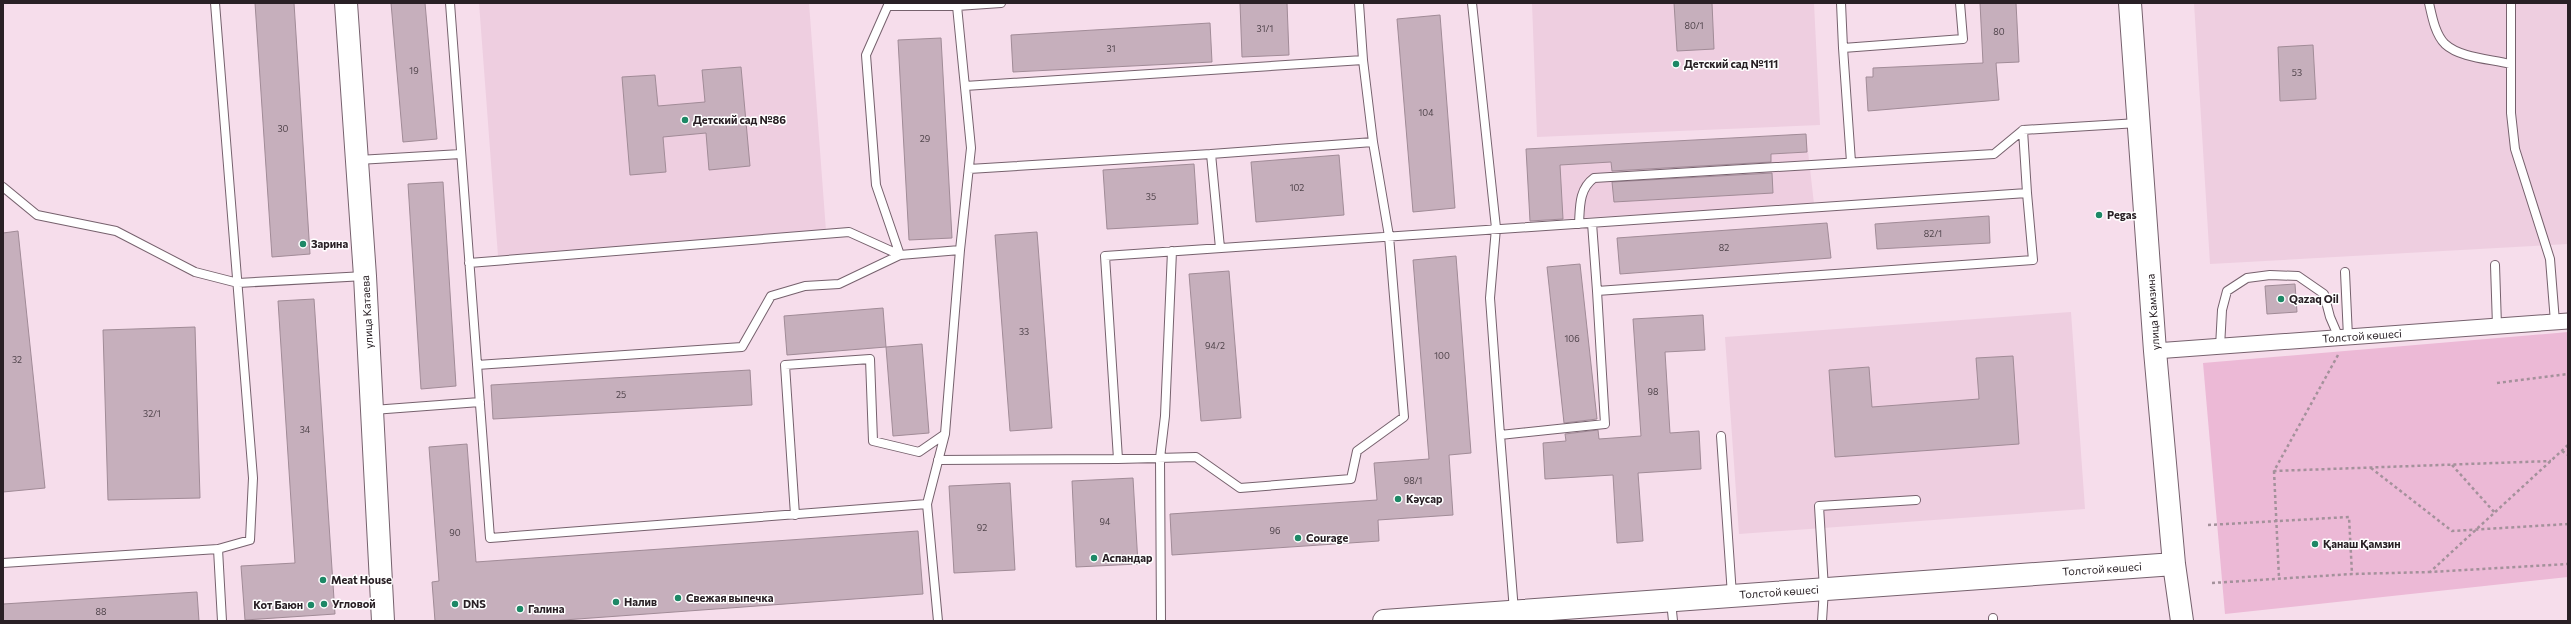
<svg xmlns="http://www.w3.org/2000/svg" width="2571" height="624" viewBox="0 0 2571 624" font-family="Commissioner,sans-serif">
<rect width="100%" height="100%" fill="#f6ddeb"/>
<path fill="#eecee0" d="M479 3H809L826 231 498 256Z
M1532 3H1814L1820 125 1537 137Z
M2194 3H2568V244L2210 264Z
M1806 134 1814 204 1530 221 1526 149Z
M2071 312 2085 509 1739 534 1725 337Z"/>
<path fill="#ecb9d6" d="M2568 332V577L2225 614 2203 363Z"/>
<path fill="#c6afbc" stroke="#a18b97" d="M255 3H294L310 254 272 257Z
M391 3H425L437 139 403 142Z
M1240 3H1287L1289 55 1242 57Z
M1674 3H1712L1714 49 1677 51Z
M1980 3H2016L2019 62 1996 63 1999 100 1868 111 1866 77H1873V68L1983 63Z
M1440 15 1455 208 1413 212 1397 19Z
M1210 23 1212 62 1013 72 1011 35Z
M941 38 952 238 909 240 898 40Z
M2313 45 2316 99 2280 101 2278 47Z
M741 67 750 166 709 170 706 133 663 137 666 172 630 175 622 77 655 75 658 106 705 102 702 70Z
M1806 134 1807 152 1771 154V162L1612 171 1611 162 1560 165 1563 219 1530 221 1526 149Z
M1339 155 1344 215 1256 222 1251 162Z
M1194 164 1198 224 1107 229 1103 170Z
M1772 173 1773 193 1614 202 1612 182Z
M443 182 456 386 421 389 408 184Z
M1989 216 1990 243 1877 249 1875 224Z
M1827 223 1831 258 1620 274 1617 238Z
M18 231 45 488 3 492V233Z
M1037 232 1052 428 1010 431 995 235Z
M1456 256 1471 453 1449 455 1453 515 1378 520 1379 541 1172 555 1170 514 1377 500 1374 463 1429 459 1413 260Z
M1580 264 1597 419 1564 423 1547 267Z
M1229 271 1241 418 1201 421 1189 274Z
M2295 284 2297 312 2267 314 2265 286Z
M314 299 335 614 245 620 241 566 295 563 278 301Z
M883 308 886 347 787 355 784 316Z
M1703 315 1705 350 1665 352 1670 433 1699 431 1701 469 1638 473 1643 541 1617 543 1613 475 1545 479 1543 443 1566 441 1565 434 1598 430 1599 439 1641 436 1633 319Z
M195 327 200 498 108 500 103 330Z
M922 344 929 433 893 436 886 347Z
M2013 356 2019 444 1835 457 1829 370 1869 367 1872 407 1979 399 1976 358Z
M750 370 752 405 493 419 491 385Z
M467 444 476 562 918 531 923 594 550 621H435L432 582 439 581 429 447Z
M1133 478 1138 564 1076 567 1072 481Z
M1010 483 1015 570 954 573 949 486Z
M197 592 199 621H3V604Z"/>
<g fill="none" stroke-linecap="round" stroke-linejoin="round">
<g stroke="#76616d" stroke-width="10">
<path id="lane" d="M215 3 253 478 250 540 218 549
M450 3 490 538 927 504 938 621
M889 3 866 55 876 185 900 255 960 250 971 148 957 6 1001 3
M1472 3 1496 228 1490 298 1500 435
M1841 3 1843 48
M2429 3C2432 16 2435 34 2445 44 2460 58 2491 59 2510 64
M2511 3V113L2515 149 2550 259 2555 322
M889 6H957
M1363 60 1373 142
M965 86 1363 60 1359 3
M358 160 461 154
M1851 162 1843 48 1963 39 1960 3
M969 169 1211 154
M3 187 37 215 116 231 195 272 238 283 365 276
M1592 223 1597 291 2033 260 2027 193
M1579 224C1580 206 1579 189 1594 178L1994 154 2023 130
M469 263 849 232 900 255
M2495 265 2497 326
M2345 272 2348 337
M2220 347 2222 310 2227 291 2247 278 2270 275 2298 276 2324 294 2330 317 2339 338
M477 365 742 347 771 296 805 286 839 284 900 255
M373 410 480 402
M1721 436 1732 595
M1118 459 1196 457 1240 488 1351 479 1357 451 1404 417 1389 236 1373 142 1211 154 1220 248
M938 460 1118 459 1105 256 2027 193 2023 130 2138 123
M927 504 945 434
M795 515 785 365 870 359 873 441 919 452 945 434 960 250
M3 563 218 549 222 621
M1671 601 1673 621
M1514 611 1500 435 1605 424 1597 291
M1993 618V621
M1161 621 1160 458 1165 416 1172 251
M1822 621 1824 589 1819 506 1916 500"/>
</g>
<g stroke="#76616d" stroke-width="17">
<path id="street" d="M2155 351 2568 321"/>
</g>
<g stroke="#76616d" stroke-width="24">
<path id="secondary" d="M346 3 365 276 383 621
M2130 3 2155 351 2174 564 2182 621
M1384 621 2174 564"/>
</g>
<path stroke="#a4919b" stroke-width="2.5" stroke-dasharray="3 3" stroke-linecap="butt" d="M2338 355 2274 471 2551 461
M2497 383 2568 374
M2568 445 2430 572 2568 564
M2562 451 2568 455
M2452 465 2495 513
M2371 468 2452 531 2568 524
M2274 471 2279 578
M2208 525 2349 517 2352 574
M2212 583 2352 574 2430 572"/>
<use href="#lane" stroke="#fff" stroke-width="8"/>
<use href="#street" stroke="#fff" stroke-width="15"/>
<use href="#secondary" stroke="#fff" stroke-width="22"/>
</g>
<g fill="#1d8866" stroke="#fff" stroke-width="1.5">
<circle cx="1676" cy="64" r="4"/>
<circle cx="685" cy="120" r="4"/>
<circle cx="2099" cy="215" r="4"/>
<circle cx="303" cy="244" r="4"/>
<circle cx="2281" cy="299" r="4"/>
<circle cx="1398" cy="499" r="4"/>
<circle cx="1298" cy="538" r="4"/>
<circle cx="2315" cy="544" r="4"/>
<circle cx="1094" cy="558" r="4"/>
<circle cx="323" cy="580" r="4"/>
<circle cx="678" cy="598" r="4"/>
<circle cx="616" cy="602" r="4"/>
<circle cx="324" cy="604" r="4"/>
<circle cx="455" cy="604" r="4"/>
<circle cx="311" cy="605" r="4"/>
<circle cx="520" cy="609" r="4"/>
</g>
<g text-anchor="middle" stroke-width="3" stroke-linejoin="round" paint-order="stroke">
<g font-size="9" fill="#50444b">
<text x="1694" y="29">80/1</text>
<text x="1265" y="32">31/1</text>
<text x="1999" y="35">80</text>
<text x="1111" y="52">31</text>
<text x="414" y="74">19</text>
<text x="2297" y="76">53</text>
<text x="1426" y="116">104</text>
<text x="283" y="132">30</text>
<text x="925" y="142">29</text>
<text x="1297" y="191">102</text>
<text x="1151" y="200">35</text>
<text x="1933" y="237">82/1</text>
<text x="1724" y="251">82</text>
<text x="1024" y="335">33</text>
<text x="1572" y="342">106</text>
<text x="1215" y="349">94/2</text>
<text x="1442" y="359">100</text>
<text x="17" y="363">32</text>
<text x="1653" y="395">98</text>
<text x="621" y="398">25</text>
<text x="152" y="417">32/1</text>
<text x="305" y="433">34</text>
<text x="1413" y="484">98/1</text>
<text x="1105" y="525">94</text>
<text x="982" y="531">92</text>
<text x="1275" y="534">96</text>
<text x="455" y="536">90</text>
<text x="101" y="615">88</text>
</g>
<g font-size="11" font-weight="bold" fill="#292025" stroke="#fff" text-anchor="start">
<text x="1684" y="68">Детский сад №111</text>
<text x="693" y="124">Детский сад №86</text>
<text x="2107" y="219">Pegas</text>
<text x="311" y="248">Зарина</text>
<text x="2289" y="303">Qazaq Oil</text>
<text x="1406" y="503">Кәусар</text>
<text x="1306" y="542">Courage</text>
<text x="2323" y="548">Қанаш Қамзин</text>
<text x="1102" y="562">Аспандар</text>
<text x="331" y="584">Meat House</text>
<text x="686" y="602">Свежая выпечка</text>
<text x="624" y="606">Налив</text>
<text x="332" y="608">Угловой</text>
<text x="463" y="608">DNS</text>
<text x="303" y="609" text-anchor="end">Кот Баюн</text>
<text x="528" y="613">Галина</text>
</g>
<g font-size="11" fill="#292025" stroke="#fff">
<text transform="translate(367 312) rotate(-93)" y="4">улица Катаева</text>
<text transform="translate(2153 312) rotate(-94)" y="4">улица Камзина</text>
<text transform="translate(2362 336) rotate(-4)" y="4">Толстой көшесі</text>
<text transform="translate(2102 569) rotate(-4)" y="4">Толстой көшесі</text>
<text transform="translate(1779 592) rotate(-4)" y="4">Толстой көшесі</text>
</g>
</g>
<rect width="2571" height="624" fill="none" stroke="#292025" stroke-width="8"/>
</svg>
